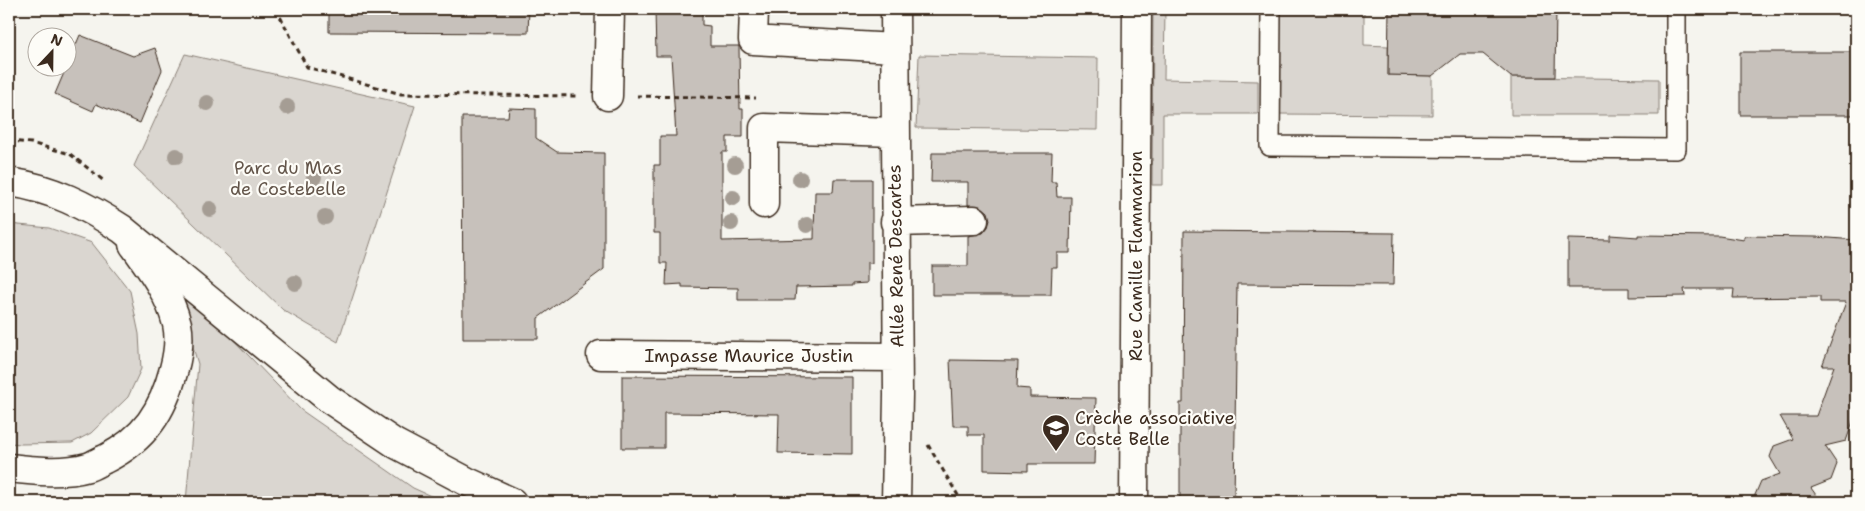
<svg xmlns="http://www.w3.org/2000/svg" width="1865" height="511" viewBox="0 0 1865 511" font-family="'Shantell Sans',sans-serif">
<rect width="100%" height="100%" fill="#f5f4ee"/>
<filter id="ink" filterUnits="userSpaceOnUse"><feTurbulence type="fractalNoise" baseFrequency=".02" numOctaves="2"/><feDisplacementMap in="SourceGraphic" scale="10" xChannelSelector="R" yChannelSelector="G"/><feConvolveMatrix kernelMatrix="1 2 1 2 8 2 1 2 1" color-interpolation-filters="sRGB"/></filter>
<g filter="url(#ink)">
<path fill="#dad6d0" stroke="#8a8077" d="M1153 9H1165L1164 79 1258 81V114H1163V185H1152Z
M1279 9H1364V45L1388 46V75L1432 76V115L1278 114Z
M185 54 415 106 338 342 283 310 134 166Z
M919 55 1098 58 1097 130 916 128Z
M1511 77 1659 79V115H1511Z
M9 224 49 228 92 243 130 291 139 334 141 369 128 397 91 433 72 443 21 444 9 443Z
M171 275 301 410 413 488 444 502H186L198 364Z"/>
<path fill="#c7c1bb" stroke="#3b2a1e" d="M329 9H529L528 33 329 32Z
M655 9H702V25L710 26V46H739V48L740 109H743V137H727V152H722V241L814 239 815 192H833L834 179H872V263H867V283L852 284V286L796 287 795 300H738V288L682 287V284L666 285 667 263H660V233H654V165H660V136H676L671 56H656Z
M1389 9H1556L1555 77H1511L1483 54H1460L1432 76 1388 75Z
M80 35 133 56 155 48 162 70 140 123 96 104 93 111 55 94Z
M1740 52H1856V115H1740Z
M509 108 536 109V138L557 152 604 153V269L538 318V339H463L462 117H508Z
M932 153H1052L1051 182H1056L1057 197H1071L1070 253H1057V267H1052L1051 295H932V266H968V236L983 233 988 227 990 220 988 212 982 207 968 205V182H931Z
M1184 231 1394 233 1393 285 1237 284 1234 500H1230V502H1187V499L1180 500V403H1183Z
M1610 235 1638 237V235L1719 236 1744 240V236L1816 237 1856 240V413L1846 441 1825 446 1837 464 1831 480 1811 488 1821 502H1752L1761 481 1780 474 1770 457 1774 446 1793 439 1780 416H1816L1834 366H1822L1846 302H1820V297L1733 298 1734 289H1684L1685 296 1629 297V288H1568V239L1610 240Z
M950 360 1018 361 1017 388 1030 389V397L1096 398 1094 464H1028V471L984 470V435H968V426H953Z
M622 376 852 377V454L778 453 779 414 664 413V448H622Z"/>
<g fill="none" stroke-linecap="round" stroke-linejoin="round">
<g stroke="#3b2a1e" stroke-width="22">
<path id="service" d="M1271 9 1270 146 1676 149V9"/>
</g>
<g stroke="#3b2a1e" stroke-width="31">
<path id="minor" d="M754 9 753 40 895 48
M895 9 898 395 896 502
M608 96 610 9
M764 204V128L895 132
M895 222 974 220
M601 355 897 357
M1134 502 1137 9"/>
</g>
<g stroke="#3b2a1e" stroke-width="31">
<path id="secondary" d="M9 468C34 471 64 474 88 467 94 465 100 461 105 459 145 439 163 411 174 369 178 354 180 338 177 324 169 293 151 269 133 244"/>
</g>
<g stroke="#3b2a1e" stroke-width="31">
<path id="primary" d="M9 182C51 188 87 206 122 229L329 399 396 444 466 481 512 502"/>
</g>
<path stroke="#3b2a1e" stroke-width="3" stroke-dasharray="5 4" stroke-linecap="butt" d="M276 9 307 67 401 94 578 96
M637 96 756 98
M9 141 31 143 70 154 104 181
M928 445 962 502
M541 497 551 502"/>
<use href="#service" stroke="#fdfcf7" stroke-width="19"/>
<use href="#minor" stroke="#fdfcf7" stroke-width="28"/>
<use href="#secondary" stroke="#fdfcf7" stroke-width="28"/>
<use href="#primary" stroke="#fdfcf7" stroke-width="28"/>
</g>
<g fill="#a59d94">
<circle cx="207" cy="103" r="8"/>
<circle cx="287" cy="107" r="8"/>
<circle cx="176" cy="156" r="8"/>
<circle cx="735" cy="165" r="8"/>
<circle cx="314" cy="177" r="8"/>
<circle cx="800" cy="179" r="8"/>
<circle cx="733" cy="198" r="8"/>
<circle cx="210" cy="209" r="8"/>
<circle cx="325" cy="217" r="8"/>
<circle cx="731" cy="223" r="8"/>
<circle cx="807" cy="225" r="8"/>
<circle cx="295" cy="283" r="8"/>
</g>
</g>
<defs>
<g id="school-pin" transform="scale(1.4375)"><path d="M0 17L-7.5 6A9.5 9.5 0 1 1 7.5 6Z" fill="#3b2a1e" stroke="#fdfcf7"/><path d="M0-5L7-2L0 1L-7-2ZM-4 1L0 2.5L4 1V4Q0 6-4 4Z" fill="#fff"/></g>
</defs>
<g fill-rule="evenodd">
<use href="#school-pin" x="1056" y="428"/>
</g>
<g text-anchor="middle" stroke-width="4.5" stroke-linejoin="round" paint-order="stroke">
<g font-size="18" fill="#63554a" stroke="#fdfcf7">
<text x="288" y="174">Parc du Mas<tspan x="288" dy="21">de Costebelle</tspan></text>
</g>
<g font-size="18" fill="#3b2a1e" stroke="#fdfcf7">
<text transform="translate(896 256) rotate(-91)" y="6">Allée René Descartes</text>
<text transform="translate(1136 256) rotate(-90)" y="6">Rue Camille Flammarion</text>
<text x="749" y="362">Impasse Maurice Justin</text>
</g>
<g font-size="18" fill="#3b2a1e" stroke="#fdfcf7" text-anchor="start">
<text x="1075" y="424">Crèche associative<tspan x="1075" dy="21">Coste Belle</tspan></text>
</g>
</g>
<rect width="1865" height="511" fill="none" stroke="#fdfcf7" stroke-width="30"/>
<rect x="15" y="15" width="1835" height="481" fill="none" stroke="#3b2a1e" stroke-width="2" filter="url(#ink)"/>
<g transform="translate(52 52) rotate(22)"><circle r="24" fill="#fdfcf7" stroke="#afa8a0"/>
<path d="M0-4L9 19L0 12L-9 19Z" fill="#3b2a1e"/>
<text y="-8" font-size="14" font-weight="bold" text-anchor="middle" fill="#3b2a1e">N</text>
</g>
</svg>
